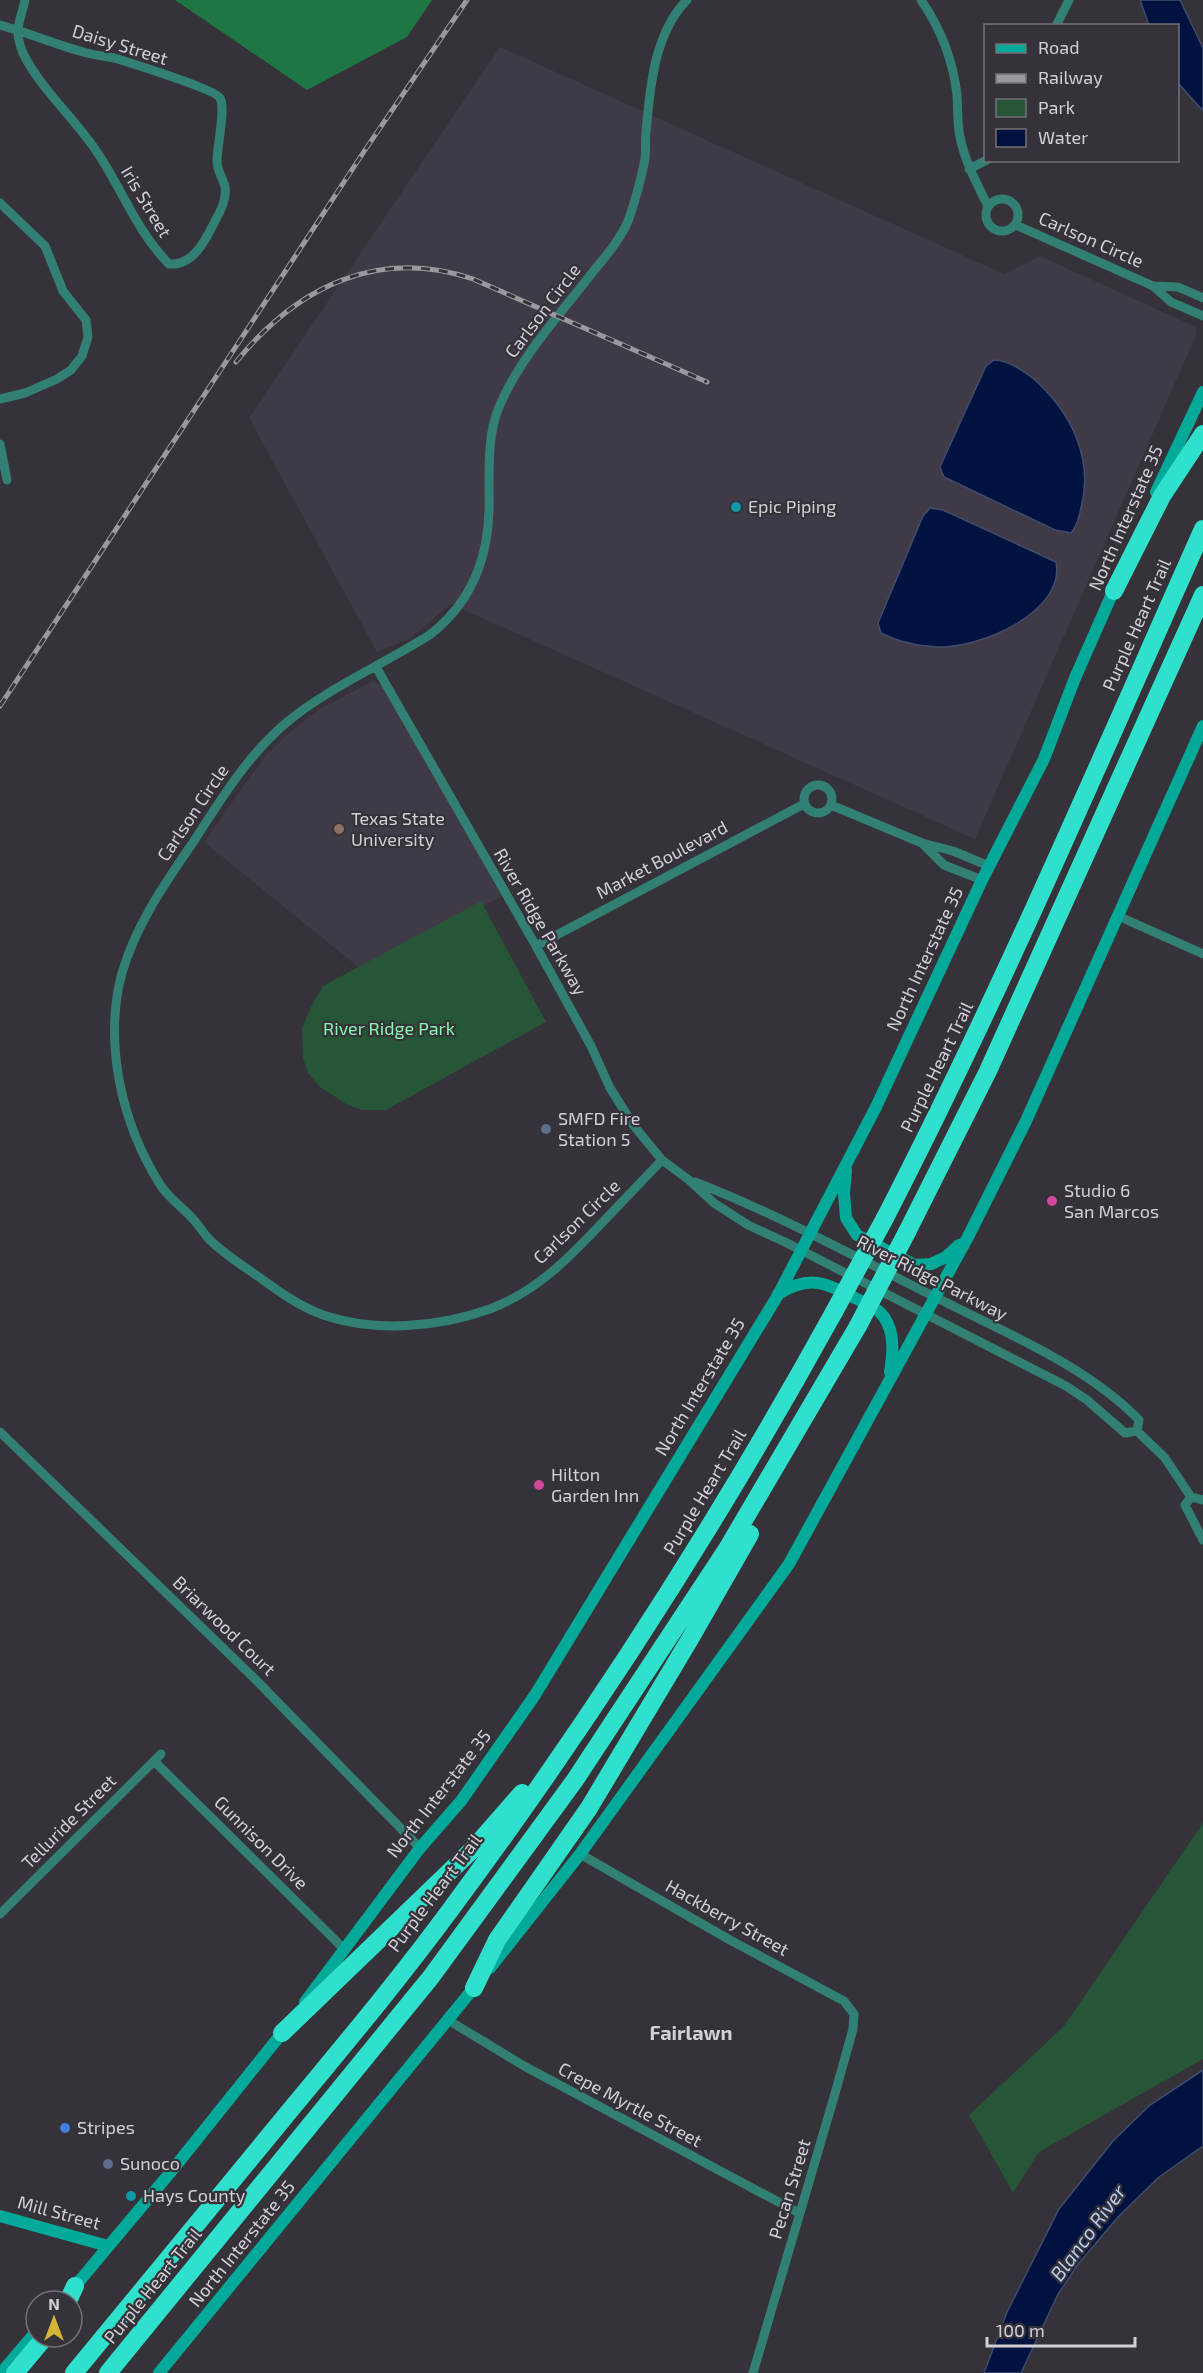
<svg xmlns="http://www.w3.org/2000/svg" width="1203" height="2373" viewBox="0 0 1203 2373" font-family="'Exo 2',sans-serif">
<rect width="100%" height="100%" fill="#353239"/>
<path fill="#403a46" d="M500 47 1004 274 1040 256 1196 327V335L975 839 451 604 409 639 377 652 249 418Z
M373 681 383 686 502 896 362 970 204 842 265 756 291 731 320 709Z"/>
<path fill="#265537" d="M481 901 546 1022 386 1110H362L346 1104 320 1087 308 1073 303 1058 302 1028 311 1007 323 986Z
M1203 1823V2059L1039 2152 1013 2193 969 2115 1064 2026Z"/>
<path fill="#1f7645" d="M175 0H432L407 37 307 90Z"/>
<path fill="#001340" stroke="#3f4c6c" stroke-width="1.5" d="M1140 0H1180L1203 48V111L1178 83V26L1149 25Z
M994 360C1009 360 1024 371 1035 380 1071 413 1094 458 1081 508 1079 517 1077 526 1071 533L1055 530 944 477 940 467 986 366Z
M930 508 943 510 1056 562C1066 612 979 649 938 647 918 646 898 642 881 633L878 623 923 516Z
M1203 2070V2146L1159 2177 1118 2217 1079 2263 1058 2294 1021 2373H984L1007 2312 1059 2209 1113 2141 1150 2105Z"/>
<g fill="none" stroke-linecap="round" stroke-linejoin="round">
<path stroke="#327f74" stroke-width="9" d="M921 0C941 29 953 60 957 95 958 109 957 123 960 137 965 162 977 184 988 206
M0 25C29 33 57 45 87 53 97 56 108 56 118 59 133 64 215 89 220 98 226 109 217 146 217 161 217 171 223 178 225 187 227 199 221 211 215 221 205 241 193 266 169 264 137 232 122 189 97 152 76 120 39 87 23 53 13 29 20 23 25 0
M1056 26 1069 0
M969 169 987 160
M986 215a16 16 0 1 1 32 0a16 16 0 1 1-32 0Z
M0 203 45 246 63 291 86 320 88 337 82 356 71 370 57 379 25 393 0 399
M1016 225 1153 286 1171 302 1203 316
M1153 286 1178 287 1203 298
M0 444 7 480
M376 667 536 946 591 1046 610 1088 634 1126 662 1160 689 1180 714 1203 748 1225 785 1242 1066 1386 1087 1400 1125 1433 1137 1431
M804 799a14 14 0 1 1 28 0a14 14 0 1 1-28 0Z
M831 805 922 843 953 851 989 866
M924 845 944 865 982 880
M1118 916 1203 954
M536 946 804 804
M662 1160C641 1182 620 1204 599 1226 567 1260 535 1292 490 1309 439 1327 376 1333 323 1315 298 1306 277 1290 256 1275 240 1264 223 1253 209 1239 203 1233 199 1225 193 1219 183 1208 169 1198 161 1186 122 1125 103 1043 122 973 136 924 166 882 194 841 221 799 248 755 286 723 326 689 386 663 431 634 476 598 491 550 489 493 489 466 488 433 499 407 520 357 559 316 592 273 605 257 620 240 628 221 634 206 642 175 645 159 646 150 645 141 646 132 650 88 654 33 687 0
M695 1182C780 1215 859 1259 941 1300 1006 1333 1087 1366 1139 1420L1137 1431
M1137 1431 1165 1458 1191 1497 1203 1500
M0 1432 254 1678 420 1848
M1191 1497 1185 1505 1203 1540
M154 1761 344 1949
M580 1854 730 1940 844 2001 854 2014 853 2029 834 2097 753 2373
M0 1914 161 1754
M448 2020 524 2066 799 2213"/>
<path stroke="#03aa99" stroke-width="12" d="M1156 492 1203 392
M846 1170 844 1194 846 1218 857 1235 915 1265 931 1264 946 1257 959 1245
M778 1294C811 1274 825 1283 857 1299 867 1304 877 1307 884 1317 895 1333 893 1353 890 1372
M490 1968 580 1854 789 1564 969 1235 1026 1121 1203 726
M305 2002 420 1848 461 1801 535 1695 778 1295 876 1107 982 880 1044 759 1075 678 1116 585
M0 2216 108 2246
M71 2291 174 2168 286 2028
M1 2373 36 2332
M159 2373 477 1984"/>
<path stroke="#2fe1cc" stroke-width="18" d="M1114 591 1162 496 1203 434
M885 1218C1001 993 1100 760 1203 529
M907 1232 988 1071 1203 595
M474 1988 497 1940 589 1808 690 1639 750 1534
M282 2033 473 1849 522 1793
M68 2301 75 2286
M15 2373 45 2337
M74 2373C144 2289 213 2204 283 2119 340 2050 398 1981 451 1909 592 1719 720 1519 834 1312
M108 2373 431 1977 575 1780 727 1549 858 1326"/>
<g stroke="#9c999e" stroke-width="5">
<path id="rail" d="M236 362C297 287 377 247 473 279L707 382
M0 706 363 153 467 0"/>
</g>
<use href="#rail" stroke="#353239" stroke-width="3" stroke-dasharray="9" stroke-linecap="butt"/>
<path stroke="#2fe1cc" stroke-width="18" d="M834 1312 885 1218
M858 1326 907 1232"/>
</g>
<g fill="#0f9aa8" stroke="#353239" stroke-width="2">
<circle cx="736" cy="507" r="6"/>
<circle cx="131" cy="2196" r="6"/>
</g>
<circle fill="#8d6e63" stroke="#353239" stroke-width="2" cx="339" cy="829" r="6"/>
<g fill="#5c6f8a" stroke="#353239" stroke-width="2">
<circle cx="546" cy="1129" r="6"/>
<circle cx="108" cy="2164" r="6"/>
</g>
<g fill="#d1479c" stroke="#353239" stroke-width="2">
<circle cx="1052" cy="1201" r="6"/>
<circle cx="539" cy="1485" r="6"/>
</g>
<circle fill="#3f7fe0" stroke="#353239" stroke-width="2" cx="65" cy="2128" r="6"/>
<g text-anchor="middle" stroke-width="4.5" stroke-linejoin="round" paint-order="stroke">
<g font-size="18" fill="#d2d0d4" stroke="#353239">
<text transform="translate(120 45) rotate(17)" y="6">Daisy Street</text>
<text transform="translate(146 202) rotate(59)" y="6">Iris Street</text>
<text transform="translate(1091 240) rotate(24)" y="6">Carlson Circle</text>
<text transform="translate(543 311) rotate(-53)" y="6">Carlson Circle</text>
<text transform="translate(1126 518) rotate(-66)" y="6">North Interstate 35</text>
<text transform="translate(1137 625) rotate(-66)" y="6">Purple Heart Trail</text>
<text transform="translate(193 813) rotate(-56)" y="6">Carlson Circle</text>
<text transform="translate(662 860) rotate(-28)" y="6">Market Boulevard</text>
<text transform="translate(540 922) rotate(60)" y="6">River Ridge Parkway</text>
<text transform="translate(925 959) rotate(-65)" y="6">North Interstate 35</text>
<text transform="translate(937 1067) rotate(-64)" y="6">Purple Heart Trail</text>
<text transform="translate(577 1222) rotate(-44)" y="6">Carlson Circle</text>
<text transform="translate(932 1278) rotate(27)" y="6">River Ridge Parkway</text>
<text transform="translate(700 1387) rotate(-59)" y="6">North Interstate 35</text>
<text transform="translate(705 1492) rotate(-59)" y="6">Purple Heart Trail</text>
<text transform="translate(224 1626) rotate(44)" y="6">Briarwood Court</text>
<text transform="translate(439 1794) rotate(-52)" y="6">North Interstate 35</text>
<text transform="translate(69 1822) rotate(-45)" y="6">Telluride Street</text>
<text transform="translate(261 1843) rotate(45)" y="6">Gunnison Drive</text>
<text transform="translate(435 1893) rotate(-53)" y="6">Purple Heart Trail</text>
<text transform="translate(727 1918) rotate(29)" y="6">Hackberry Street</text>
<text transform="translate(630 2105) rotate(28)" y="6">Crepe Myrtle Street</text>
<text transform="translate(790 2189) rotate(-73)" y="6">Pecan Street</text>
<text transform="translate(59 2213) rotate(15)" y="6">Mill Street</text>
<text transform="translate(242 2244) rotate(-51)" y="6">North Interstate 35</text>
<text transform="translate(153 2286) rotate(-51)" y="6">Purple Heart Trail</text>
</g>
<g font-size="18" fill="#d2d0d4" stroke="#353239" text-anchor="start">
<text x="748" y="513">Epic Piping</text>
<text x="351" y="825">Texas State<tspan x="351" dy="21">University</tspan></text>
<text x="558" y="1125">SMFD Fire<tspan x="558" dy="21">Station 5</tspan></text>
<text x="1064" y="1197">Studio 6<tspan x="1064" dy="21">San Marcos</tspan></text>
<text x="551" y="1481">Hilton<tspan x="551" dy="21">Garden Inn</tspan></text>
<text x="77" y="2134">Stripes</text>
<text x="120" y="2170">Sunoco</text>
<text x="143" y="2202">Hays County</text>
</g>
<g font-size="18" fill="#88f6ae" stroke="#353239">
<text x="389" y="1035">River Ridge Park</text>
</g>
<g font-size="20" font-weight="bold" fill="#d2d0d4" stroke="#353239">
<text x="691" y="2040">Fairlawn</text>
</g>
<g font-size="20" font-style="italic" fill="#b6cdf2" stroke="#353239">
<text transform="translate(1088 2233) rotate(-54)" y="7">Blanco River</text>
</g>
</g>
<rect x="984" y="24" width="195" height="138" fill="#353239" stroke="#747177" stroke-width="1.5"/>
<rect x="996" y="44" width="30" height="9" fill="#03aa99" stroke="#747177" stroke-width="1.5"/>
<text x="1038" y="54" font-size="18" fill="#d2d0d4">Road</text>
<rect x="996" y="74" width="30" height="9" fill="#9c999e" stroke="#747177" stroke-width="1.5"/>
<text x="1038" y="84" font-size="18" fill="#d2d0d4">Railway</text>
<rect x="996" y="99" width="30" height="18" fill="#265537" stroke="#747177" stroke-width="1.5"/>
<text x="1038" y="114" font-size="18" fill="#d2d0d4">Park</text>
<rect x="996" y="129" width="30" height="18" fill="#001340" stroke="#747177" stroke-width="1.5"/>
<text x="1038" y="144" font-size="18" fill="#d2d0d4">Water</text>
<g transform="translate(54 2319)"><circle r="28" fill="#353239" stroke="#747177" stroke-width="1.5"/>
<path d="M0-4.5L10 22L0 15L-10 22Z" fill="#d3b635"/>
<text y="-9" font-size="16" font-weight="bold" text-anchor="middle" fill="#d2d0d4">N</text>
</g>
<path d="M987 2337v9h148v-9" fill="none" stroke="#d2d0d4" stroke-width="3"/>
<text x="996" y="2337" font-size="18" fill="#d2d0d4" stroke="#353239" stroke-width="4.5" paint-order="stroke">100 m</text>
</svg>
